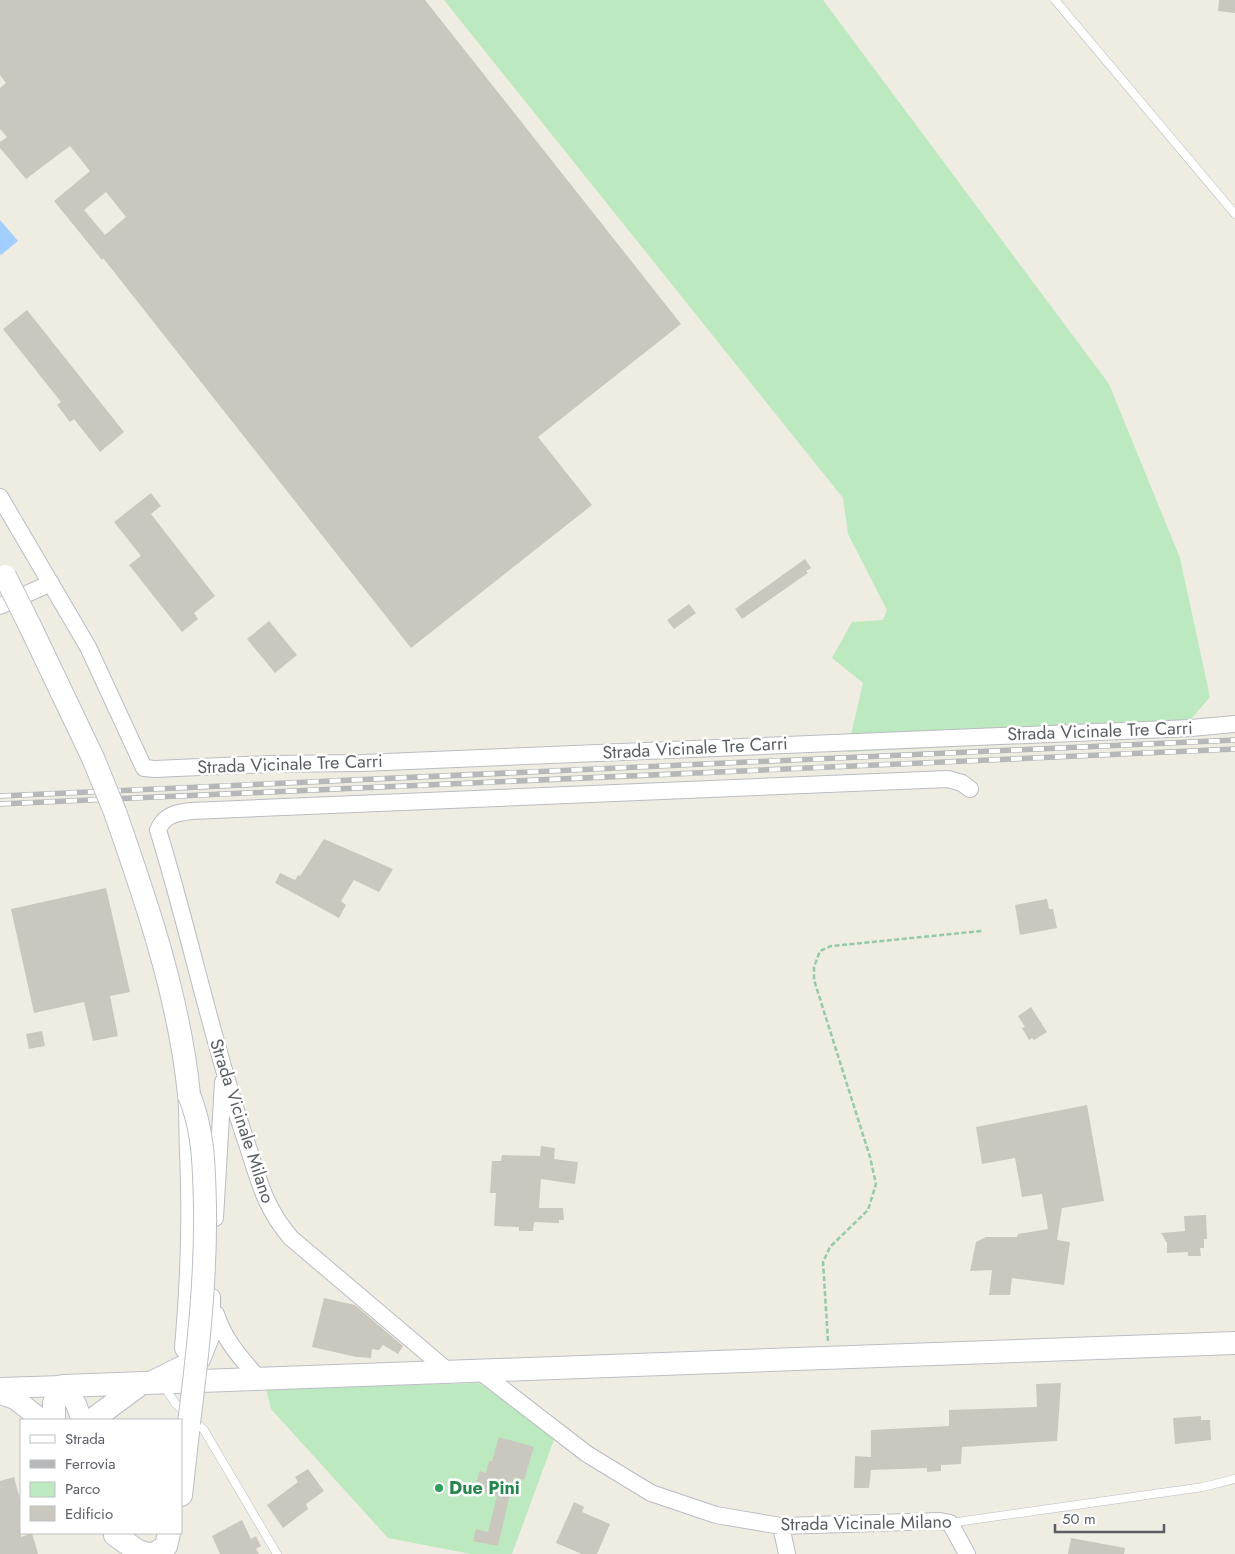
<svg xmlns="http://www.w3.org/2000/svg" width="1235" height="1554" viewBox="0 0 1235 1554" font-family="Jost,sans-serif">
<rect width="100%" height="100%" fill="#efede2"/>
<path fill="#bce9bf" d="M444 0H823L1109 384 1180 558 1210 697 1192 718V736L847 752 863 683 832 658 852 622 883 620 887 610 848 534 843 498Z
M479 1383 555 1437 512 1554H471L388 1538 271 1409 266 1389Z"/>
<path fill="#a2cfff" d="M0 220 18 241 1 255 0 254Z"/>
<path fill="#cac7bf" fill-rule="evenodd" d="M0 0H425L681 324 538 437 592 505 411 648 103 258 102 260 54 201 90 171 70 146 26 179 0 148V142L7 137 0 129V88L6 83 0 75ZM106 192 126 217 105 235 84 210Z
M1219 0H1235V13L1218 11Z
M27 310 124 432 100 452 74 419 70 422 57 405 61 402 3 329Z
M151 493 161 506 151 514 215 596 194 613 198 619 182 632 129 565 141 556 114 522Z
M805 559 811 568 806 571 808 573 742 619 735 609Z
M689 604 696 613 674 629 667 620Z
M269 621 297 655 275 673 247 639Z
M324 839 393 869 379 892 354 880 341 901 346 905 339 918 275 883 280 873 295 880 298 875 300 876Z
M106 888 130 992 110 996 118 1036 93 1041 84 1002 34 1013 11 909Z
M1047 899 1049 909H1053L1057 928 1020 935 1015 905Z
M1031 1007 1047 1032 1034 1040 1032 1038 1029 1040 1022 1028 1025 1027 1018 1016Z
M42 1031 45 1046 29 1049 26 1034Z
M1087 1105 1104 1201 1062 1208 1057 1240 1070 1242 1064 1285 1012 1278 1010 1295H989L992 1270 970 1271 976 1242 986 1237H1017L1018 1234 1048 1229 1042 1194 1022 1197 1015 1158 982 1164 976 1127Z
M541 1146 555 1148 554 1159 578 1162 575 1184 541 1179 539 1208H563L564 1220H559V1223L534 1222 533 1231H519V1227L494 1226 496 1193H490L492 1161H501L502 1155 540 1156Z
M1206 1215 1207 1239H1204V1248H1200L1201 1256H1188V1252L1167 1253V1243L1161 1233 1185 1231 1184 1216Z
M324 1298 355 1305 403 1346 398 1354 383 1345 379 1350 372 1349 371 1358 357 1357 312 1347Z
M1061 1383 1057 1441 962 1447 961 1464 941 1465V1471L927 1472V1468L871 1470 869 1488H854L855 1456 871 1457V1430L949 1426V1410L1037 1407 1036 1384Z
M1201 1416V1420H1210L1211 1440 1175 1444 1173 1418Z
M499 1437 534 1447 524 1480 514 1477 498 1546 473 1541 476 1529 488 1532 497 1496 474 1490 480 1471 486 1473 489 1461H492Z
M308 1469 324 1491 306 1504 308 1509 283 1528 267 1505 298 1482 295 1477Z
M14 1477 21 1503V1537L32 1533 38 1554H0V1481Z
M574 1502 584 1507 582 1512 610 1524 597 1554H582L556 1543Z
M242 1520 251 1539 256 1536 261 1546 256 1549 259 1554H220L212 1536Z
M1071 1538 1125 1548 1124 1554H1068Z"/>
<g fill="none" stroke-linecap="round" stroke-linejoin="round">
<g stroke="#babcc3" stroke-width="9">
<path id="service" d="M1055 0 1235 214
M164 1386 175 1403 204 1430 277 1554
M950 1523 1203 1487 1235 1479"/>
</g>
<g stroke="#babcc3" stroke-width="18">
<path id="minor" d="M0 497 88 647 144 768 155 769 270 764 362 763 1191 728 1235 724
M0 606 51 583
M215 1218 223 1082
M216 1314C224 1340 241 1358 259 1379
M202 1360 212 1335V1297
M478 1370 587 1454 651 1493 716 1515 781 1526 940 1521 950 1523 967 1554
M448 1371 291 1238C262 1205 257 1172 243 1132 210 1033 189 930 158 830 164 815 176 813 191 811L948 779 962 783 970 789
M150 1380 184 1363 198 1344
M781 1526 787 1554"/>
</g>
<g stroke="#babcc3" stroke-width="22">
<path id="tertiary" d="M0 1388 63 1386 76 1404 82 1420
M0 1394 15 1399 42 1420"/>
</g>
<g stroke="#bbbec5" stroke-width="24">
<path id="secondary" d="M30 626 93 758
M115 812C147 903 179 997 189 1094 191 1113 190 1132 191 1151 194 1217 192 1281 186 1348
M54 1420V1403L63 1386 1235 1343
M92 1420 142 1383
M181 1495 189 1423
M115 1535 138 1551 147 1554
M149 1554 156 1553 166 1546 169 1533"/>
</g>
<path stroke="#94caa8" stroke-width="2.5" stroke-dasharray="5 2.5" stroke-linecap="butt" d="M828 1341 823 1262 830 1247 868 1210 876 1184 870 1157 814 980V967L820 951 831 946 982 931"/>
<use href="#service" stroke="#fff" stroke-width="8"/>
<use href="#minor" stroke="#fff" stroke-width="16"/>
<use href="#tertiary" stroke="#fff" stroke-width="20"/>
<use href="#secondary" stroke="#fff" stroke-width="22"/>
<g stroke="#b6b7b8" stroke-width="5.5">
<path id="rail" d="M0 796 1235 740
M0 804 1235 749"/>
</g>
<use href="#rail" stroke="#fff" stroke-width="4" stroke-dasharray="11" stroke-linecap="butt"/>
<g stroke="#bbbec5" stroke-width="24" stroke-linecap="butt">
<path id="secondary-bridge" d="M5 576 30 626
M93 758 115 812
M189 1095C204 1131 204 1168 205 1207 206 1280 198 1351 189 1423"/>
</g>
<use href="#secondary-bridge" stroke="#fff" stroke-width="22"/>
</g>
<circle fill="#2e9e5b" stroke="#fff" stroke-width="2" cx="439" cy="1488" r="5"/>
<g text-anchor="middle" stroke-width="5" stroke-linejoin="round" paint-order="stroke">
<g font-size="18" fill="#5a5e65" stroke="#fff">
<text transform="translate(1100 731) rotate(-2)" y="6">Strada Vicinale Tre Carri</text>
<text transform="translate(695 748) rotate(-3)" y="6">Strada Vicinale Tre Carri</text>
<text transform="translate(290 764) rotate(-2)" y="6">Strada Vicinale Tre Carri</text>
<text transform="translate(242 1121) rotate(72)" y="6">Strada Vicinale Milano</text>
<text transform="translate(866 1523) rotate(-1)" y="6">Strada Vicinale Milano</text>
</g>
<g font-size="18" font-weight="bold" fill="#27864d" stroke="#fff" text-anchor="start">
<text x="449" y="1494">Due Pini</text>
</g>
</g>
<rect x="20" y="1419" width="162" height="115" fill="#ffffff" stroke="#bdbfc1"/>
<rect x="30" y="1435" width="25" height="8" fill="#ffffff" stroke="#bdbfc1"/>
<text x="65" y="1444" font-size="15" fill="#5a5e65">Strada</text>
<rect x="30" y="1460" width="25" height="8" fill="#b6b7b8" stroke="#bdbfc1"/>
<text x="65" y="1469" font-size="15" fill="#5a5e65">Ferrovia</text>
<rect x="30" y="1482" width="25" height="15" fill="#bce9bf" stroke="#bdbfc1"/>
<text x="65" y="1494" font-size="15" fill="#5a5e65">Parco</text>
<rect x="30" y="1506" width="25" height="15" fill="#cac7bf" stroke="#bdbfc1"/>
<text x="65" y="1519" font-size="15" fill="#5a5e65">Edificio</text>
<path d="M1055 1524v8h109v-8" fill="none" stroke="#5a5e65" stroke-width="2.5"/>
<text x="1062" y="1524" font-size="15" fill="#5a5e65" stroke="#ffffff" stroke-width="4" paint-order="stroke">50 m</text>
</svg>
